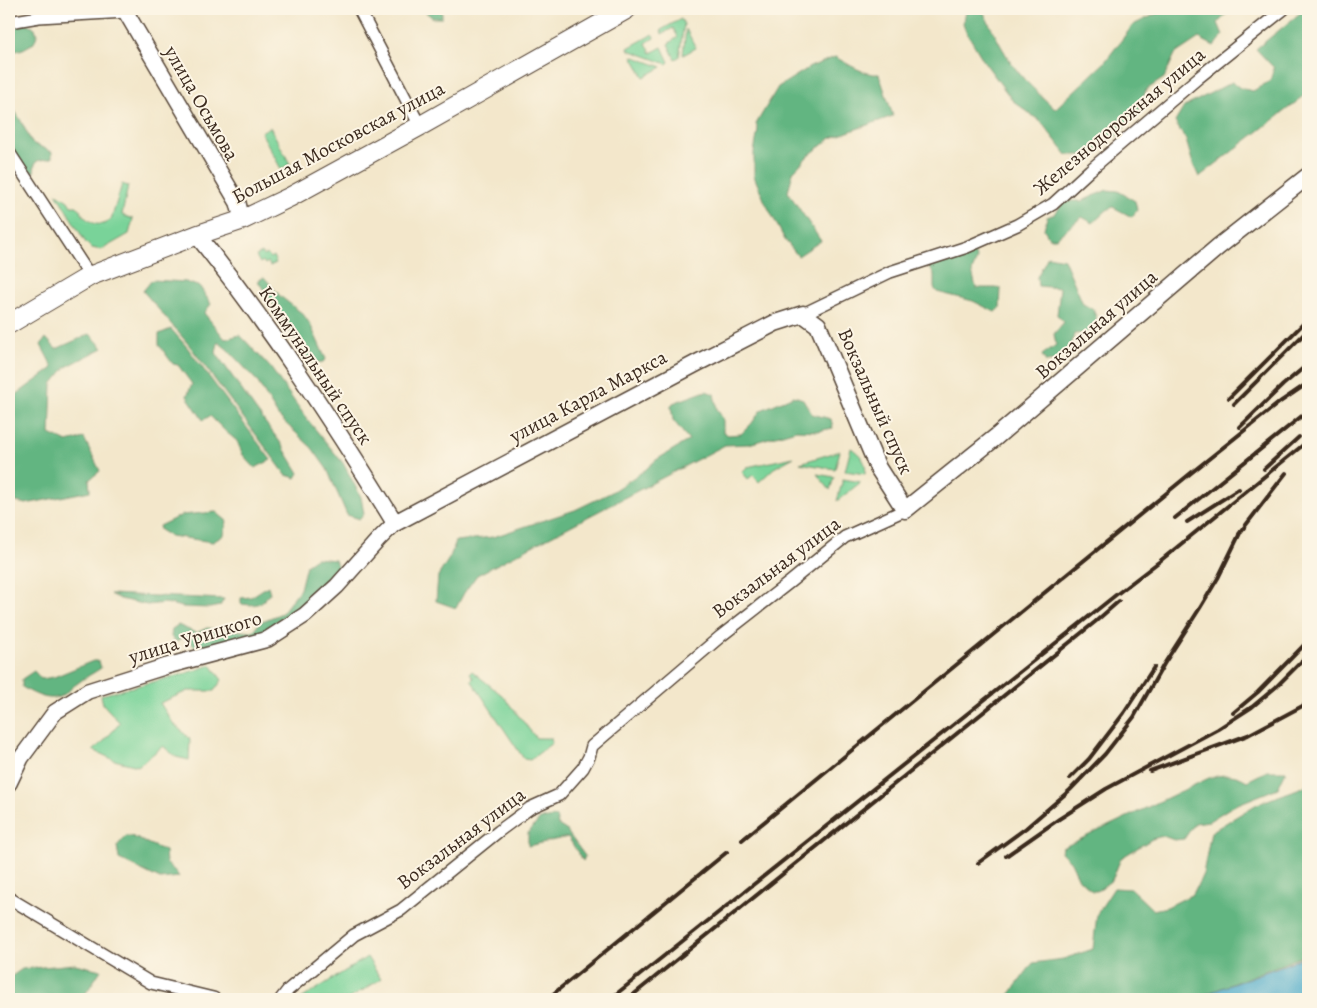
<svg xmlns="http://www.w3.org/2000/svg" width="1317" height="1008" viewBox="0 0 1317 1008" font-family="Alegreya,serif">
<rect width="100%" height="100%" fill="#fcf5e5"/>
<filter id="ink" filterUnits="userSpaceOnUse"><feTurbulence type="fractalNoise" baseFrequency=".02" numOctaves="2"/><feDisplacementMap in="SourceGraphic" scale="10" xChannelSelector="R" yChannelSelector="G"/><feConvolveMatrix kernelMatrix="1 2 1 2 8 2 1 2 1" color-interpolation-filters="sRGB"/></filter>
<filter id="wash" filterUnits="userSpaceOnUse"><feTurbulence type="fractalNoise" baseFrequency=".0096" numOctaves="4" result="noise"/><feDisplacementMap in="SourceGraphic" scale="20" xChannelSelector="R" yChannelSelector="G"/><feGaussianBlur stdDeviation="1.12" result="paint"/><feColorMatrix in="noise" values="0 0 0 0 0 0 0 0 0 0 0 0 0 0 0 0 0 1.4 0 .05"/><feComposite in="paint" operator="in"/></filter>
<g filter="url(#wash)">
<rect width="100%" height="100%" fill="#f3e7cb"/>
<path fill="#79d399" stroke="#5a7e5c" d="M681 19 684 24 679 57 675 59 668 44 678 37 673 28 662 34 661 30Z
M686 29 696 48 683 55Z
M653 34 654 38 646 43 651 53 662 47 669 62 667 64 629 50 628 48Z
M632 56 662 67 644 77Z
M270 127 290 164 281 169 261 132Z
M122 184 128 186 122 215 133 219 129 234 101 250 92 248 86 243 56 193 68 201 71 206H77C80 210 83 216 87 219 95 226 107 227 112 217Z
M262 253 264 256 267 254 270 258 273 256 276 263 270 266 268 262 265 264 263 261 260 263 256 256Z
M851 448C860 454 868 463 865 474L845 471Z
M840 451 835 469 800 463Z
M794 457 774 468 759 482 753 475 748 479 742 472 747 467Z
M817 474 834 477 830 490Z
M843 479 861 482 837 501Z
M211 665 222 680 214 691H188L160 703 173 723 190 739 189 760 176 757 163 746 138 766 114 760 93 750 103 742 120 723 103 704 101 695 184 674Z
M472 671 503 696 536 738H551L552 743 530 760 524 759 471 680 474 678 470 673Z
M367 957 381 979 349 999H301Z"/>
<path fill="#62b581" stroke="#4e7050" d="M424 9H442V18H433L424 11Z
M967 9H982C994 33 1006 59 1024 79 1034 89 1044 99 1055 109L1104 63 1133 25 1166 9H1231L1218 23 1223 35 1214 46 1199 38 1175 54 1164 78 1146 90 1139 110 1119 134 1089 155H1067L1041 122 1012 100 983 60 966 31 963 23Z
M1305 9H1308V93L1199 177 1193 164 1186 140 1175 122 1184 107 1232 82 1240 88 1253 91 1270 81 1274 68 1256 49Z
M26 23 35 28 37 35 34 43 23 49 9 53V27Z
M835 57C847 63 865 76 879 74L893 116 831 138 808 156 793 172 788 192 821 241 798 256 785 240 765 202 754 176V152L758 130 756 124 778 87 810 67Z
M9 102 20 119 32 143 52 152V158L37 161 35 164 34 172 26 173 9 145Z
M1107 190 1118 191 1135 201 1137 210 1132 217 1113 207 1107 210 1093 223 1082 217 1056 238H1049L1044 229 1047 217 1055 214 1064 201H1082Z
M967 253H974L977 259 972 271 976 288H1001L1000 308 995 312 973 301 937 292 934 288V274L928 266 954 259Z
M1048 256 1064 259 1083 304 1094 310 1097 323 1086 333 1074 334 1071 346 1054 361 1046 362 1042 355 1056 345 1054 334 1064 322 1057 315 1060 288 1038 286 1037 277Z
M264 277 280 296 303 314 310 324 324 355 326 359 323 362 311 363 258 281Z
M152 280 186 282 200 287 211 304 204 313 225 339 240 335 270 367 307 419 343 463 361 497 364 514 360 519 347 515 327 469 312 448 278 416 257 381 227 349 218 342 216 353 255 409 280 442 299 473 296 478 286 475 189 345 143 291Z
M171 329 187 347 271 460 255 468 243 455 237 441 225 431 210 416 203 420 187 396 192 384 178 365 173 364 159 345V334Z
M90 334 103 348 66 367 52 384 50 434 67 442 84 438 100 471 89 480 90 491 26 504 11 501 9 496V400L53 368 41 345 46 338 56 349Z
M706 391 714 394 717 409 723 419V432L728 435 741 434 752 423 761 410 794 396 803 399 812 414 831 419 833 428 818 431 796 430 749 444 725 445 477 575 464 593 456 608 436 601 438 576 450 557 456 541 493 537 575 510 610 493 645 470 656 460 689 440 673 420 671 406 673 403Z
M216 512 227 521 224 535 213 542 170 536 160 530 159 526 182 515Z
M316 558 335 560 338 568 333 580 302 608 278 620 259 636 205 649 196 648 188 639 180 638 177 642 171 637 172 629 178 625 196 633 207 628 253 632 260 622 282 613 300 589 306 565Z
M268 586 270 593C261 605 256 606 241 604V598L251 597Z
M110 594 224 599 220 606 210 608 182 607 165 603 147 605 120 599Z
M93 661H99L101 668C94 673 85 677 78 683 73 686 70 690 66 693 53 704 35 695 22 687V679L34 671 41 679 54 677Z
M1267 771H1286L1278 788 1233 806 1209 821 1195 823 1184 839 1174 840 1163 836 1152 839 1121 858 1112 880 1097 891H1092L1079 879 1071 862 1061 852 1062 848 1209 778C1224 774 1235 773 1247 781Z
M1308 783V954L1193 999H1006L1033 963 1063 959 1093 949 1097 914 1114 888 1131 889 1153 910 1167 907 1193 894 1203 874 1211 832 1257 804 1303 787Z
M556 817 558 825 566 830 585 856 583 861 568 837 528 846V833L540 819Z
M126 836H131L165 851 166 863 176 872 179 877 160 879 119 859 117 846Z
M75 964 101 970 86 993 77 999H9V978L22 969Z"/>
<path fill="#4caaca" stroke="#446a74" d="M1308 954V999H1193L1305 957Z"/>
</g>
<g filter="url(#ink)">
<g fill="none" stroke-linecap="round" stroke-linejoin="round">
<g stroke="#574638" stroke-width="14">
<path id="minor" d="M359 9 420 126
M9 22 39 17 126 12 131 9
M9 152 90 276
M803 314 890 272 967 247 1017 225 1053 204 1090 170 1198 78 1284 9
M9 898 151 983 213 998 215 999
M281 999 288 990 354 935 401 910 499 831 530 808 559 795 583 768 589 757 592 746 721 636 790 582 845 537 905 510"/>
</g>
<g stroke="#574638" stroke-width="18">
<path id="tertiary" d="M124 9 238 203 242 220
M9 783 21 758 55 712 88 691 167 666 268 639 305 615 337 586 378 540 395 523"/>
</g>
<g stroke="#574638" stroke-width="19">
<path id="secondary" d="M197 235C270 326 334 424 395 523L697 363 775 323 803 314 818 325 878 468 905 510 996 437 1218 247 1308 176"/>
</g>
<g stroke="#574638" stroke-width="21">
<path id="primary" d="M9 324 90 276 197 235 242 220 290 197 420 126 627 9"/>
</g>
<use href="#minor" stroke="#fff" stroke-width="11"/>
<use href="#tertiary" stroke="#fff" stroke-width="15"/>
<use href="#secondary" stroke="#fff" stroke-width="16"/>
<use href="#primary" stroke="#fff" stroke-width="19"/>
<path stroke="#3b2a1e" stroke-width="4" d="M1229 398 1308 319
M1234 404 1308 330
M1240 427 1283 385 1308 364
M1264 469 1299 437
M1175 518 1308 411
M1187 522 1239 489
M1239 534 1286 473
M1233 713 1258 692 1308 641
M1150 771 1248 735 1308 703
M1070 778 1089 759 1124 713 1154 667
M742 840 1191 473 1280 402 1308 383
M1006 856 1059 819 1106 789 1218 729 1252 707 1276 687 1308 655
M978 863 1026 828 1070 790 1105 754 1134 717 1164 664 1200 608 1218 578 1242 529
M547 999 727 852
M610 999 1117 594 1160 561 1308 441
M628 999 1095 622 1119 601"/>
</g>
</g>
<g text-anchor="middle" stroke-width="4" stroke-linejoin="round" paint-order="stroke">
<g font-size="20" fill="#3b2a1e" stroke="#fcf5e5">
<text transform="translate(202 103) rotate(60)" y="7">улица Осьмова</text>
<text transform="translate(1119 121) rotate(-40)" y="7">Железнодорожная улица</text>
<text transform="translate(338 142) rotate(-28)" y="7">Большая Московская улица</text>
<text transform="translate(1096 324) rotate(-41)" y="7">Вокзальная улица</text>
<text transform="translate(316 365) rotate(56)" y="7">Коммунальный спуск</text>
<text transform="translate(588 396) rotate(-28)" y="7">улица Карла Маркса</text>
<text transform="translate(876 401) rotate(66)" y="7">Вокзальный спуск</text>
<text transform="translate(776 567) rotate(-37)" y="7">Вокзальная улица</text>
<text transform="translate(195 637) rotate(-17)" y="7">улица Урицкого</text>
<text transform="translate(461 838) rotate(-37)" y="7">Вокзальная улица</text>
</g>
</g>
<rect width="1317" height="1008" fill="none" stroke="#fcf5e5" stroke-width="30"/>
</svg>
